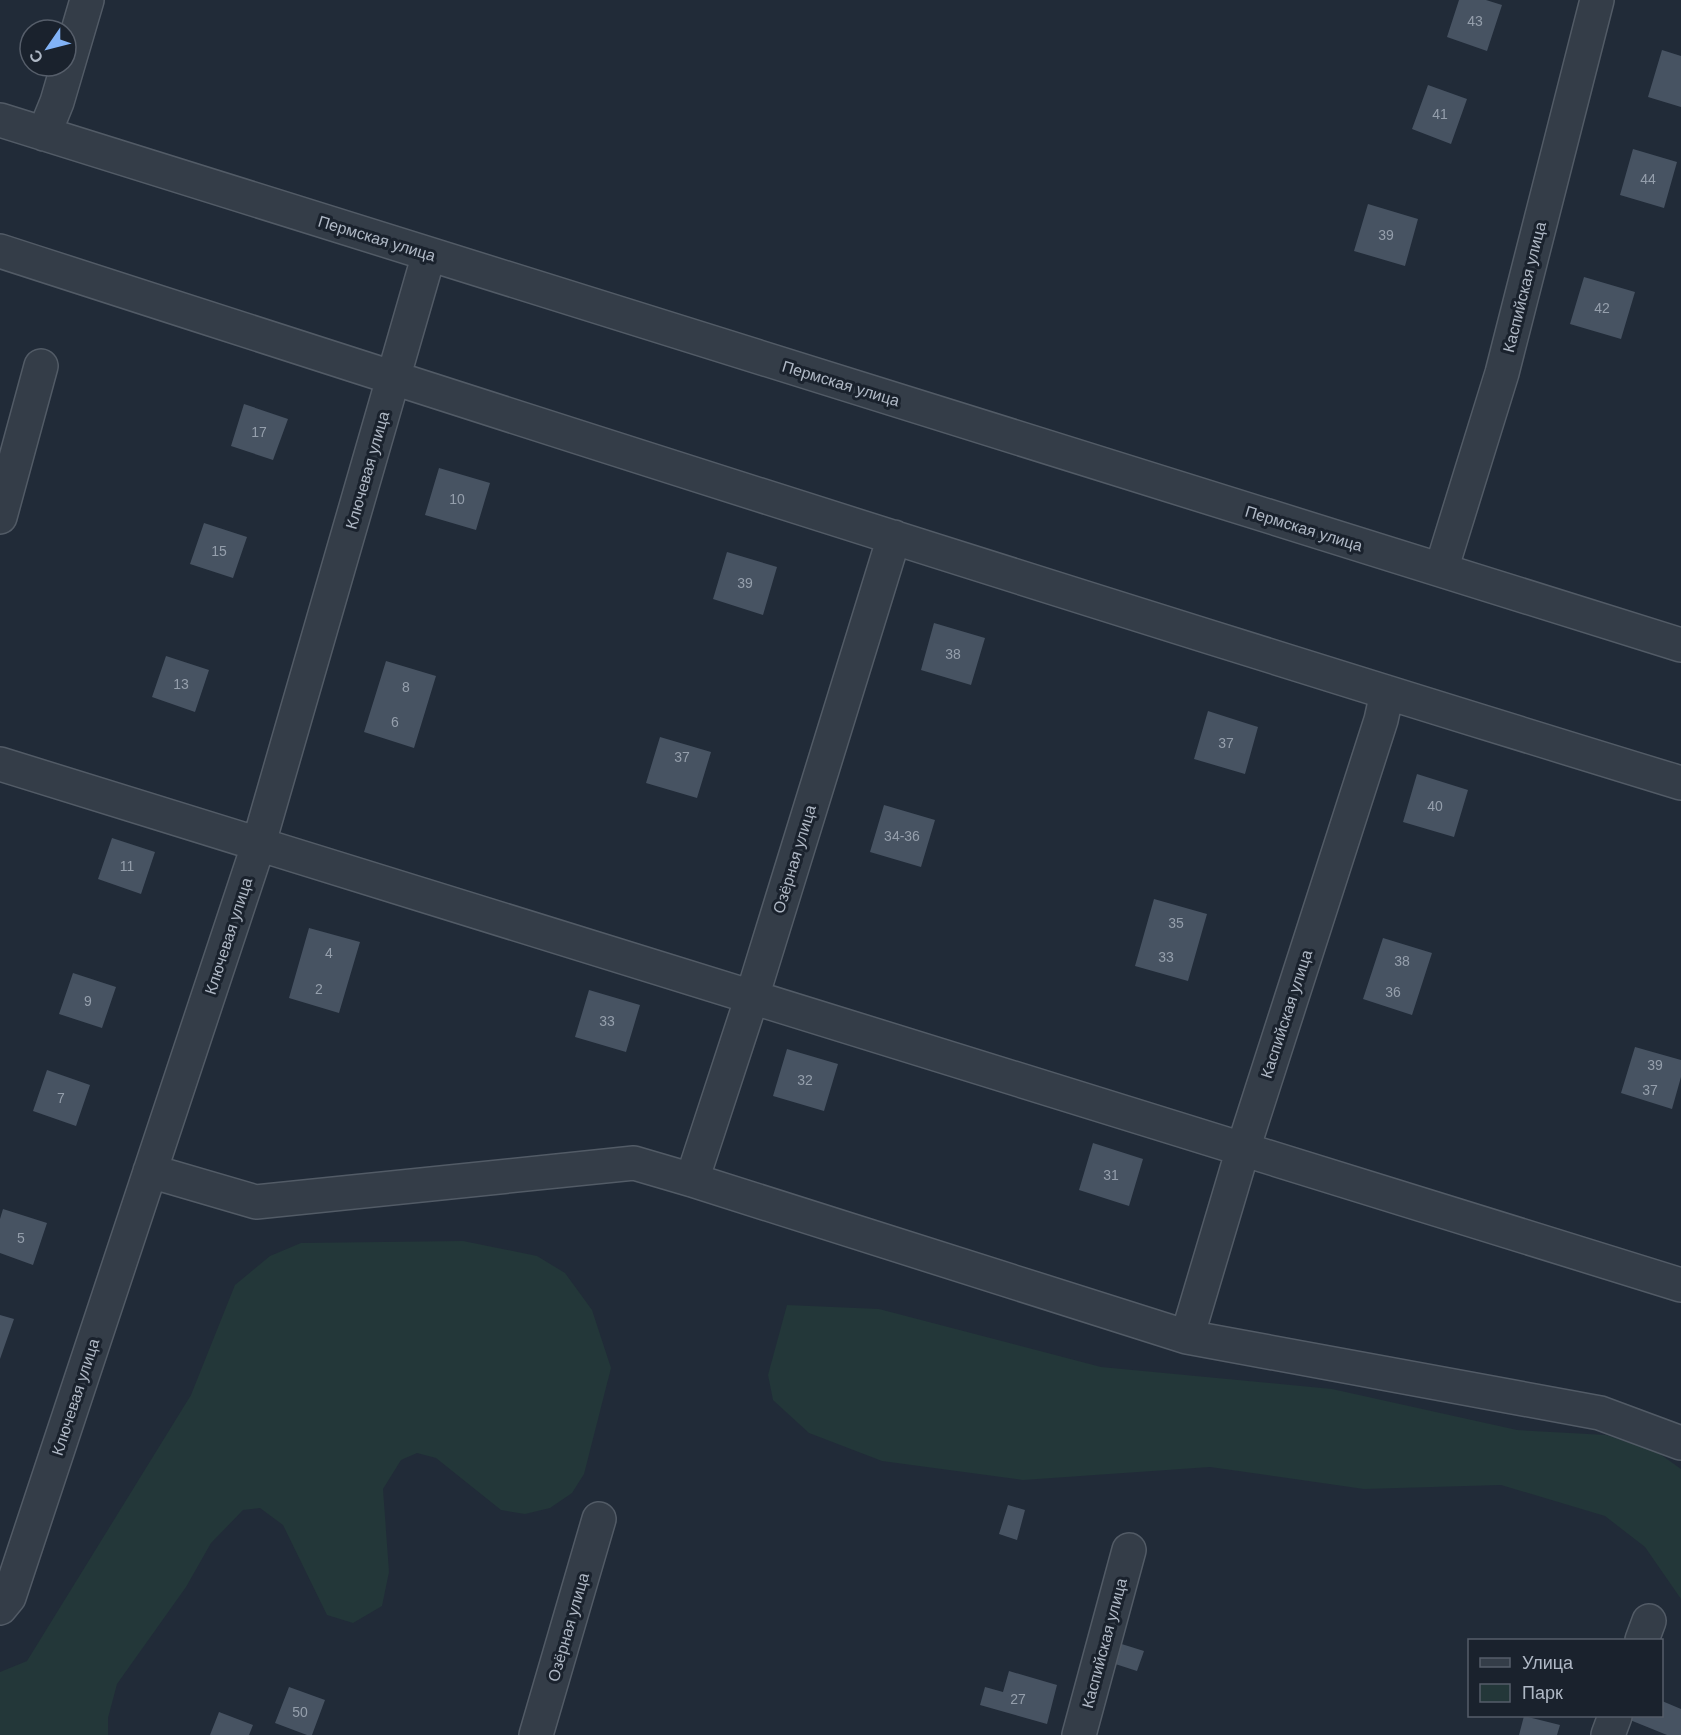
<svg xmlns="http://www.w3.org/2000/svg" width="1681" height="1735" viewBox="0 0 1681 1735" font-family="Helvetica,sans-serif">
<rect width="100%" height="100%" fill="#212b38"/>
<path fill="#233739" d="M463 1241 537 1256 565 1273 592 1310 611 1368 584 1474 572 1493 550 1508 525 1514 501 1510 436 1458 417 1453 401 1460 383 1489 389 1572 382 1606 353 1623 327 1615 283 1525 260 1508 243 1510 211 1543 186 1587 117 1684 108 1718V1735H0V1672L27 1661 191 1395 235 1285 270 1256 301 1243Z
M787 1305 879 1309 1101 1367 1332 1389 1517 1430 1606 1435 1657 1452 1681 1469V1599L1645 1547 1605 1516 1501 1485 1364 1489 1210 1467 1023 1480 882 1461 809 1433 773 1400 768 1375Z"/>
<path fill="#475362" d="M1459 0H1486L1502 5 1487 51 1447 37Z
M1662 50 1681 56V107L1648 97Z
M1428 85 1467 99 1451 144 1412 129Z
M1633 149 1677 162 1664 208 1620 195Z
M1368 204 1418 219 1405 266 1354 251Z
M1584 277 1635 292 1621 339 1570 324Z
M244 404 288 419 273 460 231 446Z
M439 468 490 483 476 530 425 515Z
M204 523 247 537 233 578 190 564Z
M727 552 777 567 763 615 713 599Z
M934 623 985 638 971 685 921 670Z
M166 656 209 670 195 712 152 697Z
M386 661 436 676 414 748 364 732Z
M1208 711 1258 727 1245 774 1194 759Z
M660 737 711 752 697 798 646 783Z
M1417 774 1468 790 1454 837 1403 822Z
M884 805 935 820 921 867 870 852Z
M112 838 155 852 141 894 98 879Z
M1154 899 1207 914 1188 981 1135 966Z
M309 928 360 942 339 1013 289 998Z
M1383 938 1432 953 1412 1015 1363 999Z
M73 973 116 987 102 1028 59 1014Z
M589 990 640 1005 626 1052 575 1037Z
M1635 1047 1681 1060V1077L1672 1109 1621 1093Z
M787 1049 838 1064 824 1111 773 1096Z
M47 1070 90 1085 76 1126 33 1111Z
M1093 1143 1143 1159 1129 1206 1079 1190Z
M3 1209 47 1223 33 1265 0 1253V1219Z
M0 1315 14 1319 0 1359Z
M1008 1505 1025 1510 1017 1540 999 1534Z
M1112 1641 1144 1651 1137 1671 1106 1661Z
M1009 1671 1057 1685 1047 1724 980 1705 985 1687 1003 1692Z
M289 1687 325 1700 312 1735H307L275 1723Z
M1662 1701 1681 1709V1735H1667L1630 1720 1632 1716H1662Z
M219 1712 253 1725 249 1735H210Z
M1524 1716 1560 1725 1557 1735H1519Z"/>
<g fill="none" stroke-linecap="round" stroke-linejoin="round">
<g stroke="#525b66" stroke-width="36">
<path id="minor" d="M0 120 1681 645
M44 134 57 102 87 0
M0 251C559 432 1119 611 1681 783
M0 517 41 366
M1441 570 1502 373 1597 0
M0 764 1681 1285
M150 1171 256 1202 634 1163 692 1180 1187 1337 1600 1413 1681 1443
M692 1180 752 997 894 537
M1187 1337 1243 1149 1381 720 1387 693
M0 1608 9 1597 258 846 429 254
M1642 1640 1649 1621
M536 1735 599 1519
M1079 1735 1129 1550
M1608 1735 1615 1716"/>
</g>
<use href="#minor" stroke="#343d48" stroke-width="33"/>
</g>
<g text-anchor="middle" stroke-width="6" stroke-linejoin="round" paint-order="stroke">
<g font-size="14" fill="#959fac">
<text x="1475" y="26">43</text>
<text x="1440" y="119">41</text>
<text x="1648" y="184">44</text>
<text x="1386" y="240">39</text>
<text x="1602" y="313">42</text>
<text x="259" y="437">17</text>
<text x="457" y="504">10</text>
<text x="219" y="556">15</text>
<text x="745" y="588">39</text>
<text x="953" y="659">38</text>
<text x="181" y="689">13</text>
<text x="406" y="692">8</text>
<text x="395" y="727">6</text>
<text x="1226" y="748">37</text>
<text x="682" y="762">37</text>
<text x="1435" y="811">40</text>
<text x="902" y="841">34-36</text>
<text x="127" y="871">11</text>
<text x="1176" y="928">35</text>
<text x="329" y="958">4</text>
<text x="1166" y="962">33</text>
<text x="1402" y="966">38</text>
<text x="319" y="994">2</text>
<text x="1393" y="997">36</text>
<text x="88" y="1006">9</text>
<text x="607" y="1026">33</text>
<text x="1655" y="1070">39</text>
<text x="805" y="1085">32</text>
<text x="1650" y="1095">37</text>
<text x="61" y="1103">7</text>
<text x="1111" y="1180">31</text>
<text x="21" y="1243">5</text>
<text x="1018" y="1704">27</text>
<text x="300" y="1717">50</text>
</g>
<g font-size="16" fill="#afb8c5" stroke="#1a222d">
<text transform="translate(377 238) rotate(17)" y="6">Пермская улица</text>
<text transform="translate(1524 287) rotate(-76)" y="6">Каспийская улица</text>
<text transform="translate(841 383) rotate(17)" y="6">Пермская улица</text>
<text transform="translate(367 470) rotate(-74)" y="6">Ключевая улица</text>
<text transform="translate(1304 528) rotate(17)" y="6">Пермская улица</text>
<text transform="translate(794 859) rotate(-73)" y="6">Озёрная улица</text>
<text transform="translate(228 936) rotate(-72)" y="6">Ключевая улица</text>
<text transform="translate(1286 1014) rotate(-72)" y="6">Каспийская улица</text>
<text transform="translate(75 1397) rotate(-72)" y="6">Ключевая улица</text>
<text transform="translate(568 1627) rotate(-74)" y="6">Озёрная улица</text>
<text transform="translate(1104 1643) rotate(-75)" y="6">Каспийская улица</text>
</g>
</g>
<rect x="1468" y="1639" width="195" height="78" fill="#1a222d" stroke="#565e6a" stroke-width="1.5"/>
<rect x="1480" y="1658" width="30" height="9" fill="#343d48" stroke="#565e6a" stroke-width="1.5"/>
<text x="1522" y="1669" font-size="18" fill="#afb8c5">Улица</text>
<rect x="1480" y="1684" width="30" height="18" fill="#233739" stroke="#565e6a" stroke-width="1.5"/>
<text x="1522" y="1699" font-size="18" fill="#afb8c5">Парк</text>
<g transform="translate(48 48) rotate(235)"><circle r="28" fill="#1a222d" stroke="#565e6a" stroke-width="1.5"/>
<path d="M0-4.5L10 22L0 15L-10 22Z" fill="#82b3f7"/>
<text y="-9" font-size="16" font-weight="bold" text-anchor="middle" fill="#afb8c5">С</text>
</g>
</svg>
